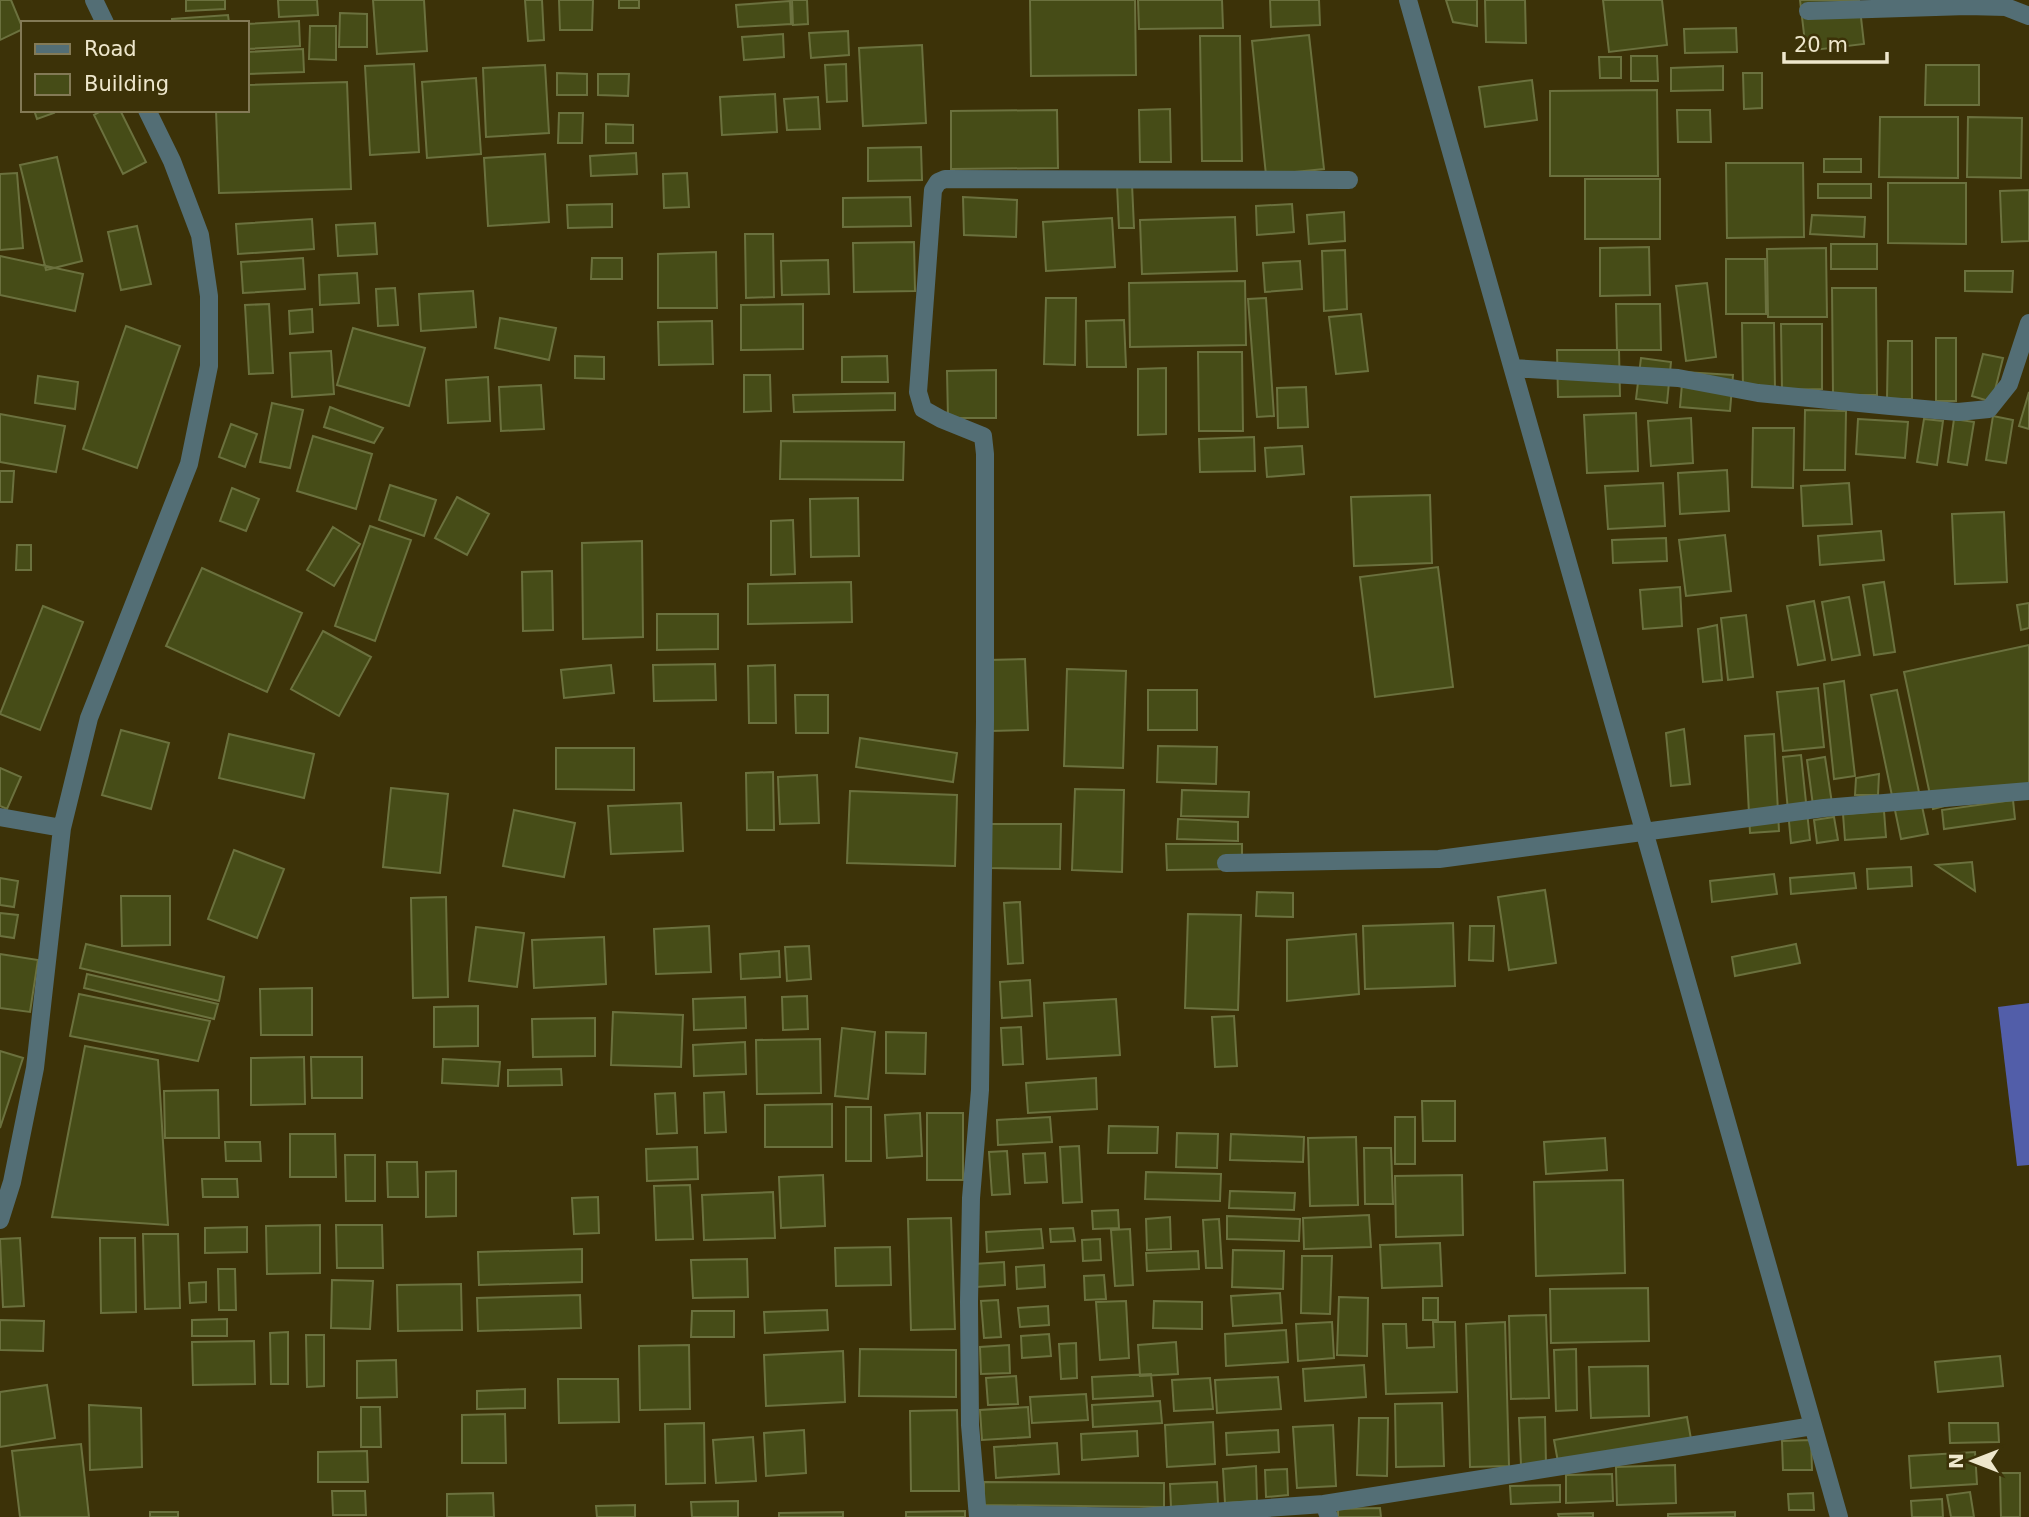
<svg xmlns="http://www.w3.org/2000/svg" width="2029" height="1517" viewBox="0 0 2029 1517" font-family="'DejaVu Sans',sans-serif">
<rect width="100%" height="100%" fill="#3c3208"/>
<path fill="#525ea9" d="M2029 1003V1165L2017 1166 1998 1007Z"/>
<path fill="#464c17" stroke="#6b713e" stroke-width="2" d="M0 0H11L23 29 0 40Z
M186 0H225V9L186 11Z
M278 0H317L318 15 279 17Z
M373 0H424L427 51 377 54Z
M525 0H542L544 40 528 41Z
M559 0H593L592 30H560Z
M619 0H639V8H619Z
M792 0H807L808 24 793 25Z
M1030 0H1135L1136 75 1031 76Z
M1138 0H1222L1223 28 1139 29Z
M1270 0H1319L1320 25 1271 27Z
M1446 0H1477V26L1453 22Z
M1485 0H1525L1526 43 1486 42Z
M1603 0H1662L1667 45 1609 52Z
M1800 0H1859L1864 44 1806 51Z
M790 1 791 24 738 27 736 5Z
M340 13 367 14V47H339Z
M228 15 229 23H172V19Z
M299 21 300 46 247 49V24Z
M310 26H336V60L309 59Z
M1736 28 1737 52 1685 53 1684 29Z
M848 31 849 55 811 58 809 33Z
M783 34 784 57 744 60 742 37Z
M1309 35 1324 169 1266 175 1252 41Z
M1200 36H1240L1242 161H1202Z
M922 45 926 123 863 126 859 48Z
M303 49 304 72 247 74V52Z
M1631 56H1657L1658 81H1631Z
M1599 57H1621V78H1600Z
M414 64 419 152 370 155 365 66Z
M846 64 847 101 827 102 825 65Z
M545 65 549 133 486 137 483 68Z
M1926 65H1979V105H1925Z
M1723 66V90L1671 91V68Z
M557 73 587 74V95H557Z
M1743 73H1762V108L1744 109Z
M598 74H629L628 96 598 95Z
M476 78 481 154 427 158 422 82Z
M1532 80 1537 120 1485 127 1479 87Z
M347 82 351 189 219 193 216 110H247V85Z
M1657 90 1658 176H1550V91Z
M775 94 777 132 722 135 720 97Z
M818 97 820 129 787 130 784 99Z
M1170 109 1171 162H1140L1139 110Z
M34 110H53L54 113 37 119Z
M103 110H120L146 162 123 174 94 115Z
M1057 110 1058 168 951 169V111Z
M1677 110H1710L1711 142H1678Z
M559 113H583L582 143H558Z
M1880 117H1958V178L1879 177Z
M1968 117 2022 118 2021 178 1967 177Z
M606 124 633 125V143H606Z
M921 147 922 180 868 181V148Z
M636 153 637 174 591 176 590 156Z
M545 154 549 222 488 226 484 158Z
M57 157 82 261 46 270 20 165Z
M1824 159H1861V172H1824Z
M1726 163H1803L1804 237 1727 238Z
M17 173 23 248 0 250V174Z
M687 173 689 207 664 208 663 174Z
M1585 179H1660V239H1585Z
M1888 183H1966V244L1888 243Z
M1132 184 1134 228H1119L1117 185Z
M1818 184H1871V198H1818Z
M2029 190V241L2002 242 2000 191Z
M910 197 911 226 843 227V198Z
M963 197 1017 200 1016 237 964 235Z
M612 204V227L568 228 567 205Z
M1292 204 1294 232 1257 235 1256 206Z
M1344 212 1345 241 1309 244 1307 215Z
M1812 215 1865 217 1864 237 1810 234Z
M1235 217 1237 271 1142 274 1140 220Z
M1112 218 1115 267 1046 271 1043 222Z
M312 219 314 249 238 254 236 224Z
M375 223 377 254 338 256 336 225Z
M137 226 151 284 121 290 108 232Z
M745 234H773L774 297 746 298Z
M914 242 915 291 854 292 853 243Z
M1831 244H1877V269H1831Z
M1649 247 1650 295 1600 296V248Z
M1826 248 1827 317H1768L1767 249Z
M1345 250 1347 309 1324 311 1322 251Z
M716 252 717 308H658V254Z
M0 256 83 274 75 311 0 295Z
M303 258 305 289 243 293 241 262Z
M592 258H622V279H591Z
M1726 259H1765L1766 314H1726Z
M828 260 829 294 782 295 781 261Z
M1300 261 1302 289 1265 292 1263 263Z
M1965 271H2013L2012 292 1965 291Z
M357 273 359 303 320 305 319 275Z
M1245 281 1246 345 1130 347 1129 283Z
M1707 283 1716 357 1686 361 1676 286Z
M395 288 398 325 378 326 376 289Z
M1832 288H1876L1877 395H1833Z
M473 291 476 327 421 331 419 294Z
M1046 298H1076L1075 365 1044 364Z
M1266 298 1274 416 1257 417 1248 299Z
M269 304 273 373 249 374 245 305Z
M803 304V349L741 350V305Z
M1616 304H1660L1661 350H1617Z
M312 309 313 332 290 334 289 311Z
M1361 314 1368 371 1336 374 1329 317Z
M500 318 556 328 549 360 495 348Z
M1124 320 1126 367H1087L1086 321Z
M712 321 713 364 659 365 658 322Z
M1742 323H1774L1775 390H1743Z
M1781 324H1822V389L1782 390Z
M126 326 180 346 137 468 83 449Z
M353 328 425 348 409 406 337 385Z
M1936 338H1956V401H1936Z
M1888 341H1912V399H1887Z
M1557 350H1619L1620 396 1558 397Z
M331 351 334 394 292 397 290 353Z
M1198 352H1242L1243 431H1199Z
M1983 354 2003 358 1992 402 1972 396Z
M575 356 604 357V379L575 378Z
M887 356 888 382H842V357Z
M1641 358 1671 362 1667 403 1636 399Z
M1166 368V434L1138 435V369Z
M996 370V418H948L947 371Z
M1683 372 1733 375 1730 411 1680 407Z
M744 375H770L771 411 744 412Z
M38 376 78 382 75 409 35 403Z
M488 377 490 421 448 423 446 380Z
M541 385 544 429 501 431 499 387Z
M1306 387 1308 427 1278 428 1277 388Z
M2029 392V429L2019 426Z
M895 393V410L794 412 793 395Z
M272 403 303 410 290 468 260 462Z
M330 407 383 428 374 443 324 427Z
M1805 410 1846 411 1845 470H1804Z
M1636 413 1638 471 1587 473 1584 415Z
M0 414 65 426 56 472 0 462Z
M1993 416 2013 420 2006 463 1986 460Z
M1691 418 1693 463 1651 466 1648 421Z
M1858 419 1908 422 1905 458 1856 454Z
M1924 419 1943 421 1937 465 1917 462Z
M1954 419 1974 422 1967 465 1948 462Z
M231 424 257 434 245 467 219 457Z
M1753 428H1794L1793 488 1752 487Z
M313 436 372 454 356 509 297 491Z
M1254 437 1255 471 1200 472 1199 439Z
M781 441 904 442 903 480 780 479Z
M1302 446 1304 474 1267 477 1265 448Z
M1727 470 1729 511 1680 514 1678 473Z
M0 471H14L12 502H0Z
M1663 483 1665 526 1608 529 1605 486Z
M1849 483 1852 524 1803 526 1801 486Z
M390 485 436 500 424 536 379 520Z
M232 488 259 499 246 531 220 521Z
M1430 495 1432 563 1354 566 1351 497Z
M457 497 489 514 467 555 435 538Z
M858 498 859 556 811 557 810 499Z
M2004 512 2007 582 1955 584 1952 514Z
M793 520 795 574 771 575V521Z
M370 526 411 540 375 641 335 626Z
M333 527 360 544 334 586 307 570Z
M1881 531 1884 560 1820 565 1818 536Z
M1725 535 1731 591 1686 596 1679 540Z
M1666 538 1667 561 1613 563 1612 540Z
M642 541 643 637 583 639 582 543Z
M17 545H31V570H16Z
M1438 567 1453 687 1375 697 1360 577Z
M202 568 302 613 267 692 166 646Z
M552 571 553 630 523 631 522 572Z
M851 582 852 622 748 624V584Z
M1884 582 1895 652 1874 655 1863 585Z
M1680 587 1682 626 1643 629 1640 590Z
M1849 597 1860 655 1832 660 1822 602Z
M1814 601 1825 660 1798 665 1787 606Z
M2029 603V628L2021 630 2017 605Z
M43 606 83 622 40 730 0 714Z
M657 614H718V649L657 650Z
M1746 615 1753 677 1728 680 1721 618Z
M1717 625 1722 680 1703 682 1698 629Z
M323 631 371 657 339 716 291 689Z
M2029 645V784L1933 809 1904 672Z
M1025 659 1028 730 991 731 988 660Z
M715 664 716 700 654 701 653 665Z
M611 665 614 693 564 698 561 670Z
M775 665 776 723H749L748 666Z
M1067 669 1126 671 1123 768 1064 766Z
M1844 681 1855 776 1834 779 1824 684Z
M1818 688 1824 747 1783 751 1777 692Z
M1148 690H1197V730H1148Z
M1897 690 1928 834 1901 839 1871 695Z
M795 695H828V733H796Z
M1684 729 1690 784 1671 786 1666 733Z
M121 730 169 743 151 809 102 795Z
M229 734 314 754 304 798 219 778Z
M1774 734 1779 831 1750 833 1745 736Z
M860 738 957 753 953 782 856 767Z
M1158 746 1217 747 1216 784 1157 782Z
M556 748H634V790L556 789Z
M1801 755 1810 840 1791 843 1783 757Z
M1825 757 1833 810 1814 813 1807 760Z
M0 768 21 777 7 809 0 806Z
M773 772 774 830H747L746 773Z
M1879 774 1878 795H1855L1856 778Z
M817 775 819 823 780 824 778 777Z
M391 788 448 794 440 873 383 867Z
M1075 789 1124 790 1122 872 1072 870Z
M1182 790 1249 792 1248 817 1181 816Z
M850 791 957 795 955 866 847 863Z
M2013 800 2015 819 1944 829 1942 810Z
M681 803 683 851 611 854 608 806Z
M514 810 575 823 564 877 503 866Z
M1884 811 1886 837 1845 840 1843 814Z
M1834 817 1838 840 1817 843 1814 820Z
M1178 819 1238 822V841L1177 839Z
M990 824H1061L1060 869 989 868Z
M1166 844H1242V869L1167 870Z
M234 850 284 869 257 938 208 919Z
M1972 862 1975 891 1936 865Z
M1911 867 1912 886 1868 889 1867 869Z
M1854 873 1856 888 1791 894 1790 878Z
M1774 874 1777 894 1712 902 1710 881Z
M0 878 18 881 14 907 0 905Z
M1545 890 1556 963 1509 970 1498 897Z
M1257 892 1293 893V917L1256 916Z
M121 896H170V945L122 946Z
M446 897 448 997 413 998 411 898Z
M1020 902 1023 963 1008 964 1004 903Z
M0 913 18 915 14 938 0 936Z
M1188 914 1241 915 1238 1010 1185 1008Z
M1453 923 1455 986 1365 989 1363 926Z
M709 926 711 972 656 974 654 929Z
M1470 926H1494L1493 961 1469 960Z
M476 927 524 933 517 987 469 981Z
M1356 934 1359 994 1287 1001V940Z
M604 937 606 984 534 988 532 940Z
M86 944 224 977 219 1001 80 968Z
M1796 944 1800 963 1735 976 1732 957Z
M809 946 811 979 787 981 785 947Z
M779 951 780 977 741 979 740 954Z
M0 954 38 960 30 1012 0 1008Z
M87 974 218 1004 214 1019 84 988Z
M1030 980 1032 1016 1002 1018 1000 982Z
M312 988V1035H261L260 989Z
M79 994 210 1021 198 1061 70 1036Z
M807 996 808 1029 783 1030 782 997Z
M745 997 746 1028 694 1030 693 999Z
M1116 999 1120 1055 1047 1059 1044 1003Z
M478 1006V1046L434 1047V1007Z
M613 1012 683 1015 681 1067 611 1065Z
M1234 1016 1237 1066 1215 1067 1212 1017Z
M595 1018V1056L533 1057 532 1019Z
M1021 1027 1023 1064 1003 1065 1001 1028Z
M842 1028 875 1032 868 1099 835 1096Z
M886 1032 926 1033 925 1074 886 1073Z
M820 1039 821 1093 757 1094 756 1040Z
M745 1042 746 1074 694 1076 693 1045Z
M85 1046 158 1060 168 1225 52 1217Z
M0 1051 23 1058 0 1128Z
M304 1057 305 1104 251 1105V1058Z
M311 1057H362V1098H312Z
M443 1059 500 1062 498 1086 442 1083Z
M561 1069 562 1085 508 1086V1070Z
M1096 1078 1097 1109 1028 1113 1026 1083Z
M218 1090 219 1138H165L164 1091Z
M724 1092 726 1132 705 1133 704 1093Z
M675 1093 677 1133 657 1134 655 1094Z
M1422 1101H1455V1141H1423Z
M832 1104V1147H765V1105Z
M846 1107H871V1161H846Z
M920 1113 922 1156 887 1158 885 1115Z
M927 1113H963V1180H927Z
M1050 1117 1052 1142 998 1145 997 1120Z
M1395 1117H1415V1164H1395Z
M1109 1126 1158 1127 1157 1153H1108Z
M1177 1133 1218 1134 1217 1168 1176 1167Z
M290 1134H335L336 1177H290Z
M1231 1134 1304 1137 1303 1162 1230 1160Z
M1356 1137 1358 1205 1310 1206 1308 1138Z
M1605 1138 1607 1170 1546 1174 1544 1142Z
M225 1142H260L261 1161H226Z
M1079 1146 1082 1202 1063 1203 1060 1147Z
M697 1147 698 1179 647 1181 646 1149Z
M1364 1148H1391L1393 1204H1365Z
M1007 1151 1010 1194 992 1195 989 1152Z
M1045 1153 1047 1182 1025 1183 1023 1154Z
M345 1155H375V1201H346Z
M387 1162H417L418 1197H388Z
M456 1171V1216L426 1217V1172Z
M1146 1172 1221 1174 1220 1201 1145 1199Z
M823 1175 825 1226 781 1228 779 1177Z
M1462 1175 1463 1235 1396 1237 1395 1176Z
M202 1179H237L238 1197H203Z
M1623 1180 1625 1273 1536 1276 1534 1182Z
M690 1185 693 1239 656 1240 654 1186Z
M1230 1191 1295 1193 1294 1210 1229 1208Z
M773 1192 775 1238 704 1240 702 1195Z
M598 1197 599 1233 574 1234 572 1198Z
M1118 1210 1119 1228 1093 1229 1092 1211Z
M1369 1215 1371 1247 1304 1249 1303 1218Z
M1227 1216 1300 1219 1299 1241 1227 1239Z
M1170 1217 1171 1249 1147 1250 1146 1219Z
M951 1218 955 1329 911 1330 908 1219Z
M1219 1219 1222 1268H1206L1203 1220Z
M320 1225V1273L267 1274 266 1226Z
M336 1225H382L383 1268H337Z
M247 1227V1252L205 1253V1228Z
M1073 1228 1075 1241 1051 1242 1050 1229Z
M1041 1229 1043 1248 987 1252 986 1232Z
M1130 1229 1133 1285 1115 1286 1111 1230Z
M143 1234H178L180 1308 145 1309Z
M20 1238 24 1306 3 1307 0 1239Z
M100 1238H135L136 1312 101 1313Z
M1100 1239 1101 1260 1083 1261 1082 1240Z
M1440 1243 1442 1286 1382 1288 1380 1245Z
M890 1247 891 1285 836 1286 835 1248Z
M582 1249V1282L479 1285 478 1252Z
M1233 1250 1284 1251 1283 1289 1232 1287Z
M1198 1251 1199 1269 1147 1271 1146 1253Z
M1302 1256H1332L1330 1314 1301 1313Z
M747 1259 748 1297 693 1298 691 1260Z
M1004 1262 1005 1285 976 1287 974 1264Z
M1044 1265 1045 1287 1017 1289 1016 1267Z
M218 1269H235L236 1310H219Z
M1104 1275 1106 1299 1085 1300 1084 1276Z
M332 1280 373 1281 370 1329 331 1328Z
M206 1282V1302L190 1303 189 1283Z
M461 1284 462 1330 398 1331 397 1285Z
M1648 1288 1649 1341 1551 1343 1550 1289Z
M1280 1293 1282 1323 1233 1326 1231 1296Z
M580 1295 581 1328 478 1331 477 1298Z
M1339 1297 1368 1298 1367 1356 1337 1355Z
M1423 1298H1438V1320H1423Z
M998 1300 1001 1337 984 1338 981 1301Z
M1126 1301 1129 1358 1100 1360 1096 1302Z
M1154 1301 1202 1302V1329L1153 1328Z
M1048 1306 1049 1325 1020 1327 1018 1308Z
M827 1310 828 1330 765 1333 764 1312Z
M692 1311H734V1337H691Z
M1546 1315 1549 1398 1511 1399 1509 1316Z
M227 1319V1336H192V1320Z
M0 1320 44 1321 43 1351 0 1350Z
M1332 1322 1334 1358 1298 1361 1296 1324Z
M1433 1322H1455L1457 1392 1386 1394 1383 1324H1406L1407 1348 1434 1347Z
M1505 1322 1509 1466 1470 1467 1466 1324Z
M1286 1330 1288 1362 1226 1366 1225 1334Z
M288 1332V1384H271L270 1333Z
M1049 1334 1051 1356 1022 1358 1021 1336Z
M306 1335H324V1386L307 1387Z
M254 1341 255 1384 193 1385 192 1342Z
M1176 1342 1178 1374 1140 1376 1138 1345Z
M1076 1343 1077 1378 1061 1379 1059 1344Z
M689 1345 690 1409 640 1410 639 1346Z
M1009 1345 1010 1373 981 1374 980 1347Z
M860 1349 956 1350V1397L859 1396Z
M1576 1349 1577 1410 1556 1411 1554 1350Z
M843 1351 845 1402 766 1406 764 1355Z
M2000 1356 2003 1386 1938 1392 1935 1362Z
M396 1360 397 1397 357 1398V1361Z
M1364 1365 1366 1397 1305 1401 1303 1369Z
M1648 1366 1649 1416 1591 1418 1589 1367Z
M1151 1374 1153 1396 1093 1399 1092 1377Z
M1016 1376 1018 1404 988 1405 986 1378Z
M1278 1377 1281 1409 1217 1413 1215 1380Z
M1210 1378 1213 1409 1174 1411 1172 1380Z
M558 1379H618L619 1422 559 1423Z
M47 1385 55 1438 0 1447V1392Z
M525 1389V1408L477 1409V1391Z
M1086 1394 1088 1420 1032 1423 1030 1397Z
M1160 1401 1162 1423 1093 1427 1092 1405Z
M1442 1403 1444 1466 1396 1467 1395 1404Z
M89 1405 141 1408 142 1467 90 1470Z
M361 1407H380L381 1447H361Z
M1028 1407 1030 1437 982 1440 980 1410Z
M957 1410 959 1491H911L910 1411Z
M505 1414 506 1463H462V1415Z
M1545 1417 1546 1465H1521L1519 1418Z
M1687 1417 1691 1439 1558 1462 1554 1440Z
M1359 1418H1388L1387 1476 1357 1475Z
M1213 1422 1215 1464 1167 1467 1165 1425Z
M704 1423 705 1483 666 1484 665 1424Z
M1949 1423H1998L1999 1442 1950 1443Z
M1333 1425 1336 1486 1297 1488 1293 1427Z
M804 1430 806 1473 766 1476 764 1433Z
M1278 1430 1279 1452 1227 1455 1226 1433Z
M1137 1431 1138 1456 1082 1460 1081 1434Z
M753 1437 756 1481 716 1483 713 1440Z
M1811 1440 1812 1470H1783L1782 1441Z
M1057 1443 1059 1474 996 1478 994 1447Z
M81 1444 89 1517H20L12 1451Z
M367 1451 368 1482H318V1452Z
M1975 1452 1977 1484 1911 1488 1909 1456Z
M1675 1465 1676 1503 1617 1505 1616 1467Z
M1256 1466 1257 1501 1225 1503 1223 1469Z
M1287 1469 1288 1495 1266 1497 1265 1470Z
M2000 1473H2020V1517H2001Z
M1612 1474 1613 1501 1566 1503V1475Z
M984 1482 1164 1483V1507L984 1505Z
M1217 1482 1218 1504 1171 1507 1170 1484Z
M1560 1485V1502L1511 1504 1510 1486Z
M332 1491H365L366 1515H333Z
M1970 1492 1974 1517H1951L1947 1495Z
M493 1493 494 1517H447V1494Z
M1813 1493 1814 1510H1789L1788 1494Z
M1942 1499 1943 1517H1912L1911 1501Z
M738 1501V1517H692L691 1502Z
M635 1505V1517H597L596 1506Z
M1380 1508 1381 1517H1338V1509Z
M965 1511V1517H906V1512Z
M150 1512H178V1517H150Z
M843 1512V1517H779V1513Z
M1735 1512V1517H1668V1514Z
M1593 1513V1517H1559L1558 1514Z"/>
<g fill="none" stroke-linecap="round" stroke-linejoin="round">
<path stroke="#536e75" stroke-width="18" d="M94 0 105 23
M1408 0 1839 1517
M1808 11 1967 6 2006 7 2029 16
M1513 368 1678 378 1758 393 1890 406 1958 412 1989 409 2009 384 2029 323
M0 817 62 828
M1226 863 1439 859 1824 808 2029 791
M0 1220 12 1182 35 1068 62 828 89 718 189 464 209 366V296L200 235 172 161 147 110
M1324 1504 1813 1426
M978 1514 1140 1517 1324 1504 1329 1517
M978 1517 970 1425 969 1302 971 1198 980 1090 985 721V454L983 436 941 419 923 409 918 392 933 190 938 182 945 179 1349 180"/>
</g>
<rect x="21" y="21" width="228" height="91" fill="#3c3208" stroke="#837a56" stroke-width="2"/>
<rect x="35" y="44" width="35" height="10" fill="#536e75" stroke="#837a56" stroke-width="2"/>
<text x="84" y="56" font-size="21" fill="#eee7cc">Road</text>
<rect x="35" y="74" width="35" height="21" fill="#464c17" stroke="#837a56" stroke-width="2"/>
<text x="84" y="91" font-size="21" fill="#eee7cc">Building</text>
<g transform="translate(1973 1461) rotate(270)" stroke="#3c3208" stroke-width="5" paint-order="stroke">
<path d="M0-5L12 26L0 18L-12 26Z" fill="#eee7cc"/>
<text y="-10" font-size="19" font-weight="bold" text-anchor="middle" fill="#eee7cc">N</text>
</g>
<path d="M1784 52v10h103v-10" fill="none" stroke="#eee7cc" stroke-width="3.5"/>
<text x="1794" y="52" font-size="21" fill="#eee7cc" stroke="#3c3208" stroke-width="5" paint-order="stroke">20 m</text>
</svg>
